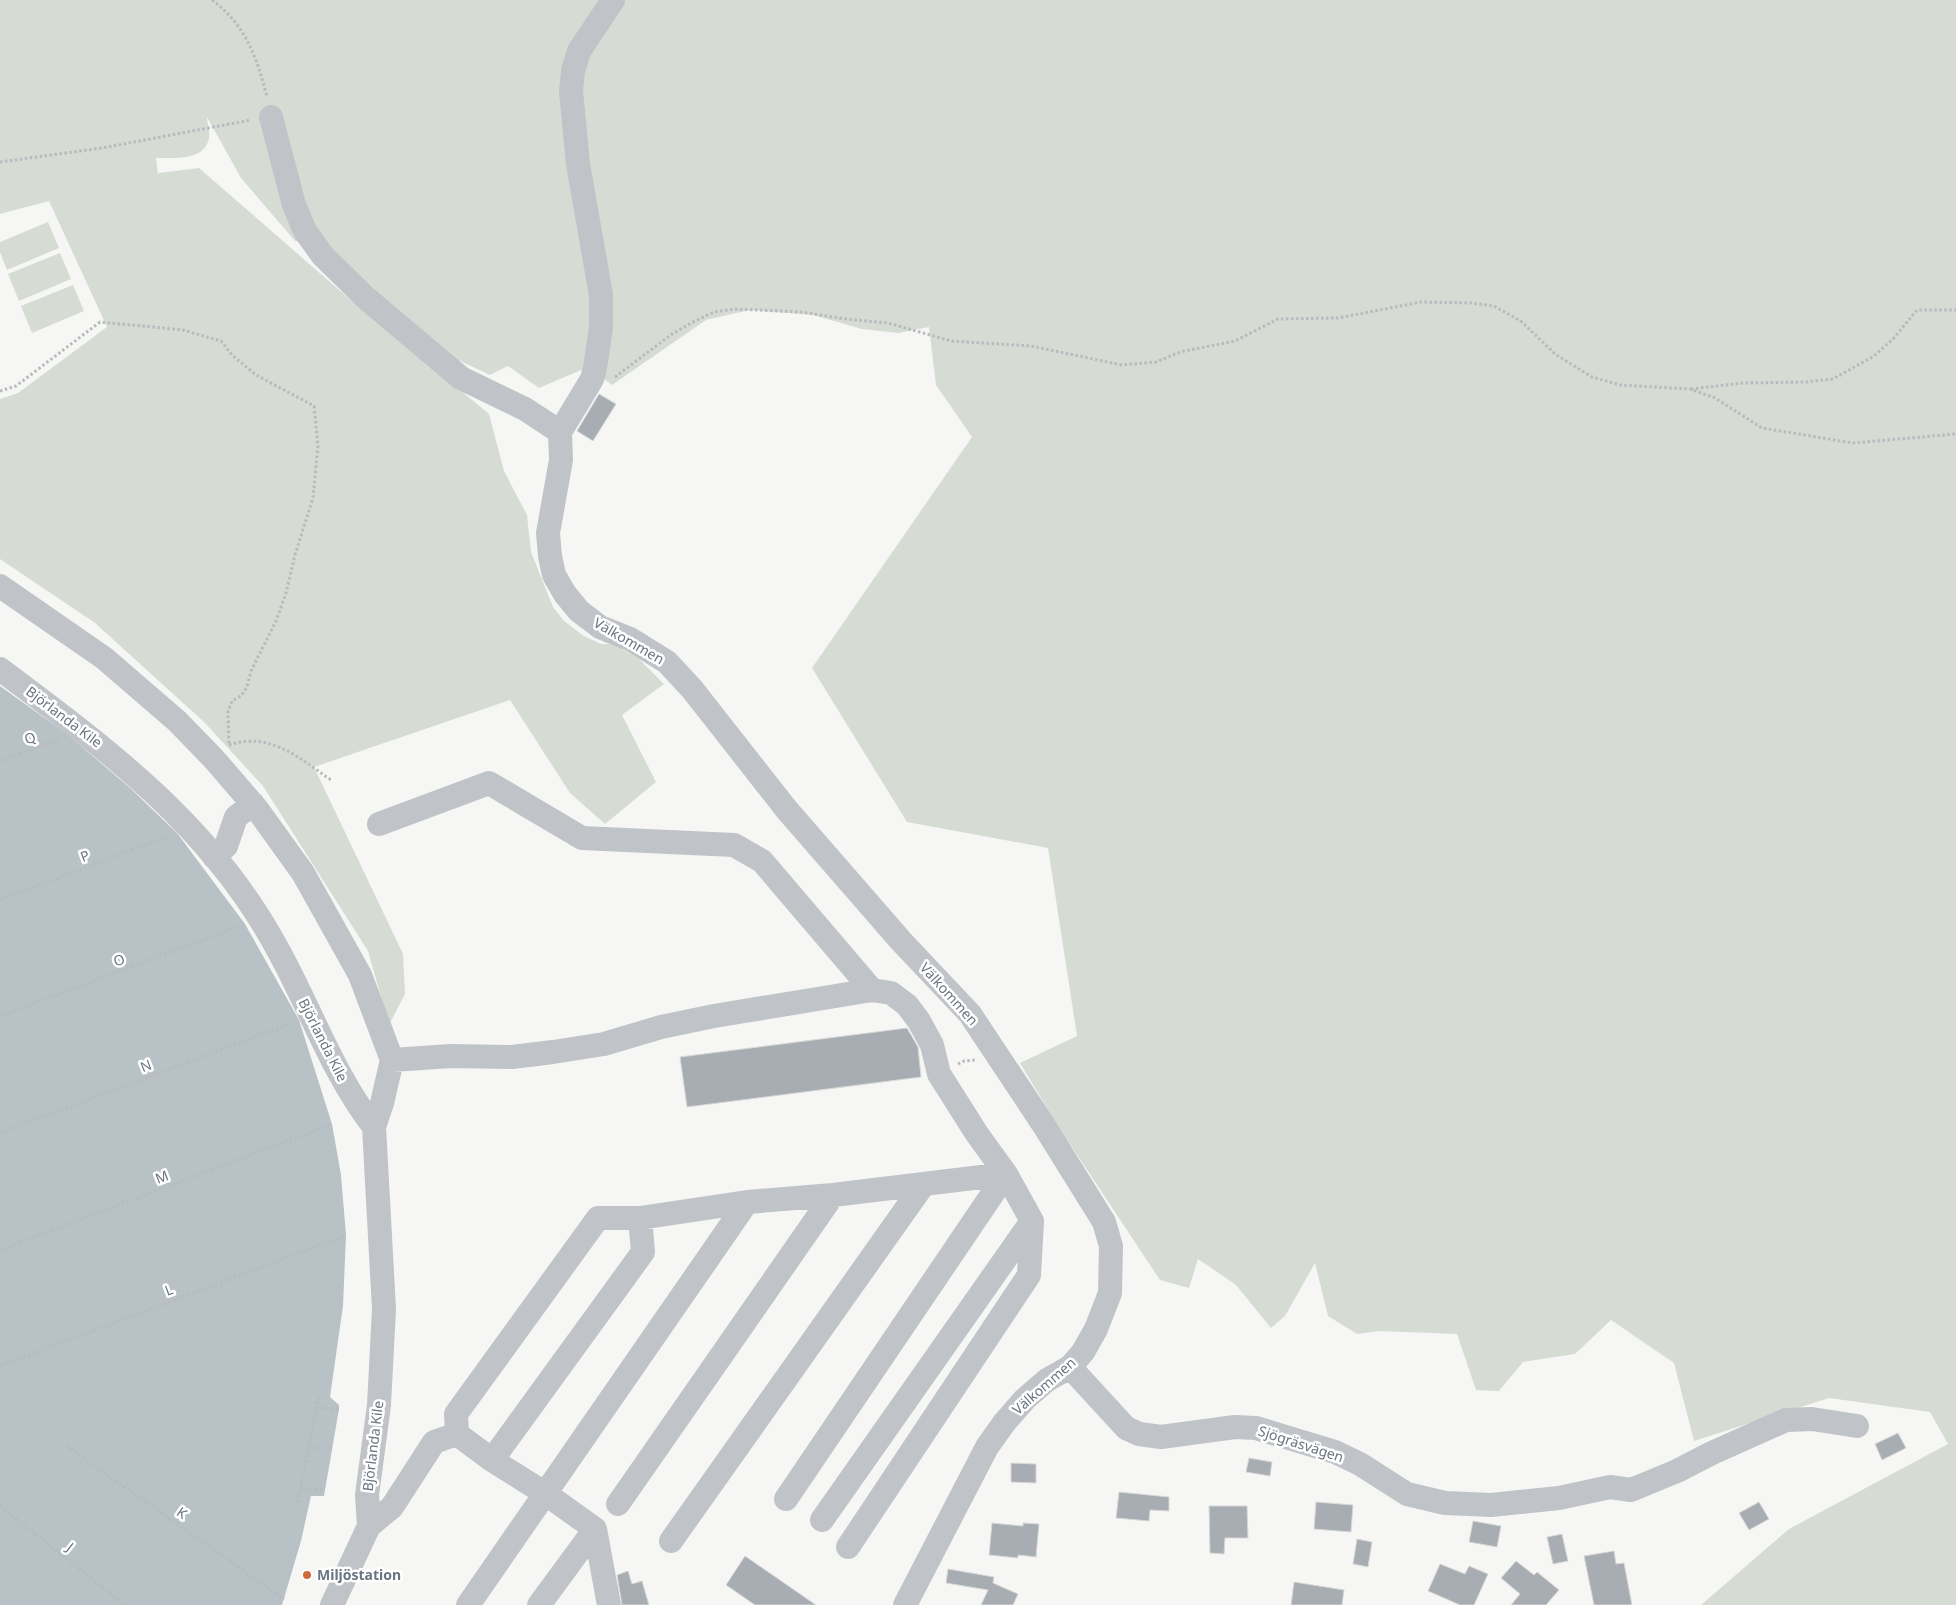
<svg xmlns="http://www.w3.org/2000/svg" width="1956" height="1605" viewBox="0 0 1956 1605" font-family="'Noto Sans',sans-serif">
<rect width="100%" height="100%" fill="#f6f7f4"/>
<path fill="#d6dbd4" d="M0 0H1956V1605H1701L1789 1529 1948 1444 1930 1412 1829 1398 1694 1441 1674 1363 1611 1320 1575 1354 1523 1362 1499 1391 1476 1390 1457 1334 1379 1331 1357 1334 1328 1316 1315 1263 1285 1316 1271 1328 1236 1285 1198 1259 1189 1288 1160 1280 1058 1126 1020 1063 1077 1036 1048 848 907 822 812 668 972 437 936 385 929 327 898 333 862 329 813 315 750 310 706 320 612 385 588 367 539 388 508 366 490 375 456 359 408 322 322 244 295 241 241 178 207 117C207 123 210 131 209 138 205 161 174 158 156 158L158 175 159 173 199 168 345 295 489 414 504 471 527 515 531 552 553 607 564 621 584 636 601 644H613L638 658 664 684 622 715 656 782 605 824 570 793 510 700 314 767 403 954 405 994 389 1025 368 951 263 786 204 722 95 623 0 559V399L18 393 107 327 49 201 0 214Z
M48 222 59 248 7 270 0 252V242Z
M60 253 71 279 19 301 8 274Z
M73 285 84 311 32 333 21 306Z"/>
<path fill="#b8c1c6" d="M0 686 68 735 129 787 177 833 245 924 299 1020 332 1124 341 1175 346 1235 343 1306 330 1397 339 1405V1409L324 1496H311L301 1541 282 1605H0Z"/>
<path fill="#a7adb3" stroke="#d8d8d6" d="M599 394 616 404 593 441 577 431Z
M907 1028 918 1047 921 1077 687 1107 680 1057Z
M1898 1433 1906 1448 1882 1460 1875 1444Z
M1249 1458 1272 1462 1270 1476 1246 1472Z
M1011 1463 1036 1464V1483L1011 1482Z
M1119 1492 1169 1497V1511L1150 1510 1149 1521 1116 1518Z
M1316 1502 1353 1505 1351 1532 1314 1529Z
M1759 1502 1769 1519 1749 1530 1739 1513Z
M1209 1506H1247L1248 1538H1225L1224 1554 1210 1553Z
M1473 1521 1501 1526 1497 1547 1469 1542Z
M992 1523 1023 1526V1523L1039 1524 1036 1557 1018 1555V1558L989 1555Z
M1562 1534 1568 1561 1553 1564 1547 1537Z
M1357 1539 1372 1542 1368 1567 1353 1564Z
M1614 1551 1616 1564 1624 1563 1632 1605H1594L1584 1556Z
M745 1556 816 1605H755L726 1585Z
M1516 1561 1534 1575 1537 1572 1559 1590 1546 1605H1511L1520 1594 1501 1578Z
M1440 1564 1465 1574 1469 1566 1488 1574 1474 1605H1460L1428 1591Z
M948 1569 994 1577 993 1583 1018 1594 1013 1605H981L988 1590 946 1583Z
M628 1571 632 1584 642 1581 649 1605H622L617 1575Z
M1294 1582 1344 1590 1342 1605H1291Z"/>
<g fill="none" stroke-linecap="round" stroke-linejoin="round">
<path stroke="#b8bbbd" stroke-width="3" stroke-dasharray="2.5 2.5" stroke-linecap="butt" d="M212 0C246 25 257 58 267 97
M0 162 102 148 251 120
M615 377 672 334 691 323 714 312 736 309 801 312 846 319 888 323 951 341 1031 346 1122 365 1156 362 1180 352 1235 341 1278 319 1338 318 1421 302 1471 303 1494 306 1522 322 1555 354 1592 377 1620 385 1690 389 1715 398 1762 428 1853 443 1956 434
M1691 389 1743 383 1805 382 1833 379 1874 356 1893 339 1917 310H1956
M0 391 16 386 100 322 183 330 221 341 232 355 256 375 314 406 318 446 313 498 295 555 286 593 276 621 251 671 247 687 241 696 232 701 228 712 229 745
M229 745C270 731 299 758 331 780
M0 761 58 739
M0 900 168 836
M0 1016 240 926
M958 1064 964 1061 976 1060
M0 1133 292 1023
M0 1250 332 1124
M0 1366 346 1235
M316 1408 339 1409
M66 1446 284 1599
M308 1448H332
M300 1489 325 1490
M298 1502 319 1395
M0 1506 125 1605"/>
<path stroke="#c0c3c7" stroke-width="24" d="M271 117 294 205 305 231 323 256 366 298 461 378 525 409 560 432
M560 432 561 460 548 533 550 556 554 575 565 594 579 611 600 627 630 639 667 662 692 689 787 810 901 941 970 1014 1043 1124 1104 1222 1111 1246 1110 1293 1096 1329 1083 1352 1070 1367 1047 1380 1025 1399 1004 1423 987 1447 905 1605
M560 432 592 379 595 368 601 328V295L578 164 571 91 573 71 579 51 613 0
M0 586 104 658 177 721 213 758 257 809 303 873 360 975 392 1060 382 1103 374 1127
M0 669C108 750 211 826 277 948 310 1007 332 1073 374 1127L384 1309 379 1405 367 1495 369 1526 332 1605
M379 824 489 783 582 838 734 845 762 861 872 990 714 1016 661 1027 604 1044 553 1052 512 1057 451 1056 392 1060
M214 857 226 846 236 817 253 804
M1070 1367 1126 1428 1139 1434 1161 1437 1235 1427 1256 1428 1335 1452 1360 1464 1407 1494 1445 1503 1491 1505 1559 1498 1610 1487 1631 1490 1677 1471 1712 1453 1786 1420 1812 1419 1857 1426
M457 1434 456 1414 598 1218H640L747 1202 833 1195 1006 1174 1032 1221 822 1520
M492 1460 643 1252 640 1218
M786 1499 1006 1174 977 1134 939 1074 932 1045 919 1021 907 1005 891 993 872 990
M618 1504 833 1195
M369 1526 392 1507 434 1442 457 1434 492 1460 546 1494 595 1529 609 1605
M671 1541 923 1185
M848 1547 1029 1275 1032 1221
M468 1605 747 1202
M539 1605 595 1529"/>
</g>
<circle fill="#cf6a3b" stroke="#fff" stroke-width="2" cx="307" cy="1575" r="5"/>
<g text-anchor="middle" stroke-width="5" stroke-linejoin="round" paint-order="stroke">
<g font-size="14" fill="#697582" stroke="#fff">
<text transform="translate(629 641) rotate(30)" y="5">Välkommen</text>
<text transform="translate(64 717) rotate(37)" y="5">Björlanda Kile</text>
<text transform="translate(30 738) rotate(-21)" y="5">Q</text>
<text transform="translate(85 856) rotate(-21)" y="5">P</text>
<text transform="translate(119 960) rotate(-21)" y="5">O</text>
<text transform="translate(949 994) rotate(48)" y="5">Välkommen</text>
<text transform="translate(323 1040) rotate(63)" y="5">Björlanda Kile</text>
<text transform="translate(146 1066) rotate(-21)" y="5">N</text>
<text transform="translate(162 1177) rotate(-21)" y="5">M</text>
<text transform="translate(169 1290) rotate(-21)" y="5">L</text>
<text transform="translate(1044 1386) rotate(-41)" y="5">Välkommen</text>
<text transform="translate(1301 1444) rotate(18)" y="5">Sjögräsvägen</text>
<text transform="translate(373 1446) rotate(-83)" y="5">Björlanda Kile</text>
<text transform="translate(182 1513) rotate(35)" y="5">K</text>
<text transform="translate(70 1547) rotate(38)" y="5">J</text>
</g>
<g font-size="14" font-weight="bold" fill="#697582" stroke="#fff" text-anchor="start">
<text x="317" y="1580">Miljöstation</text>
</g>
</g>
</svg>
